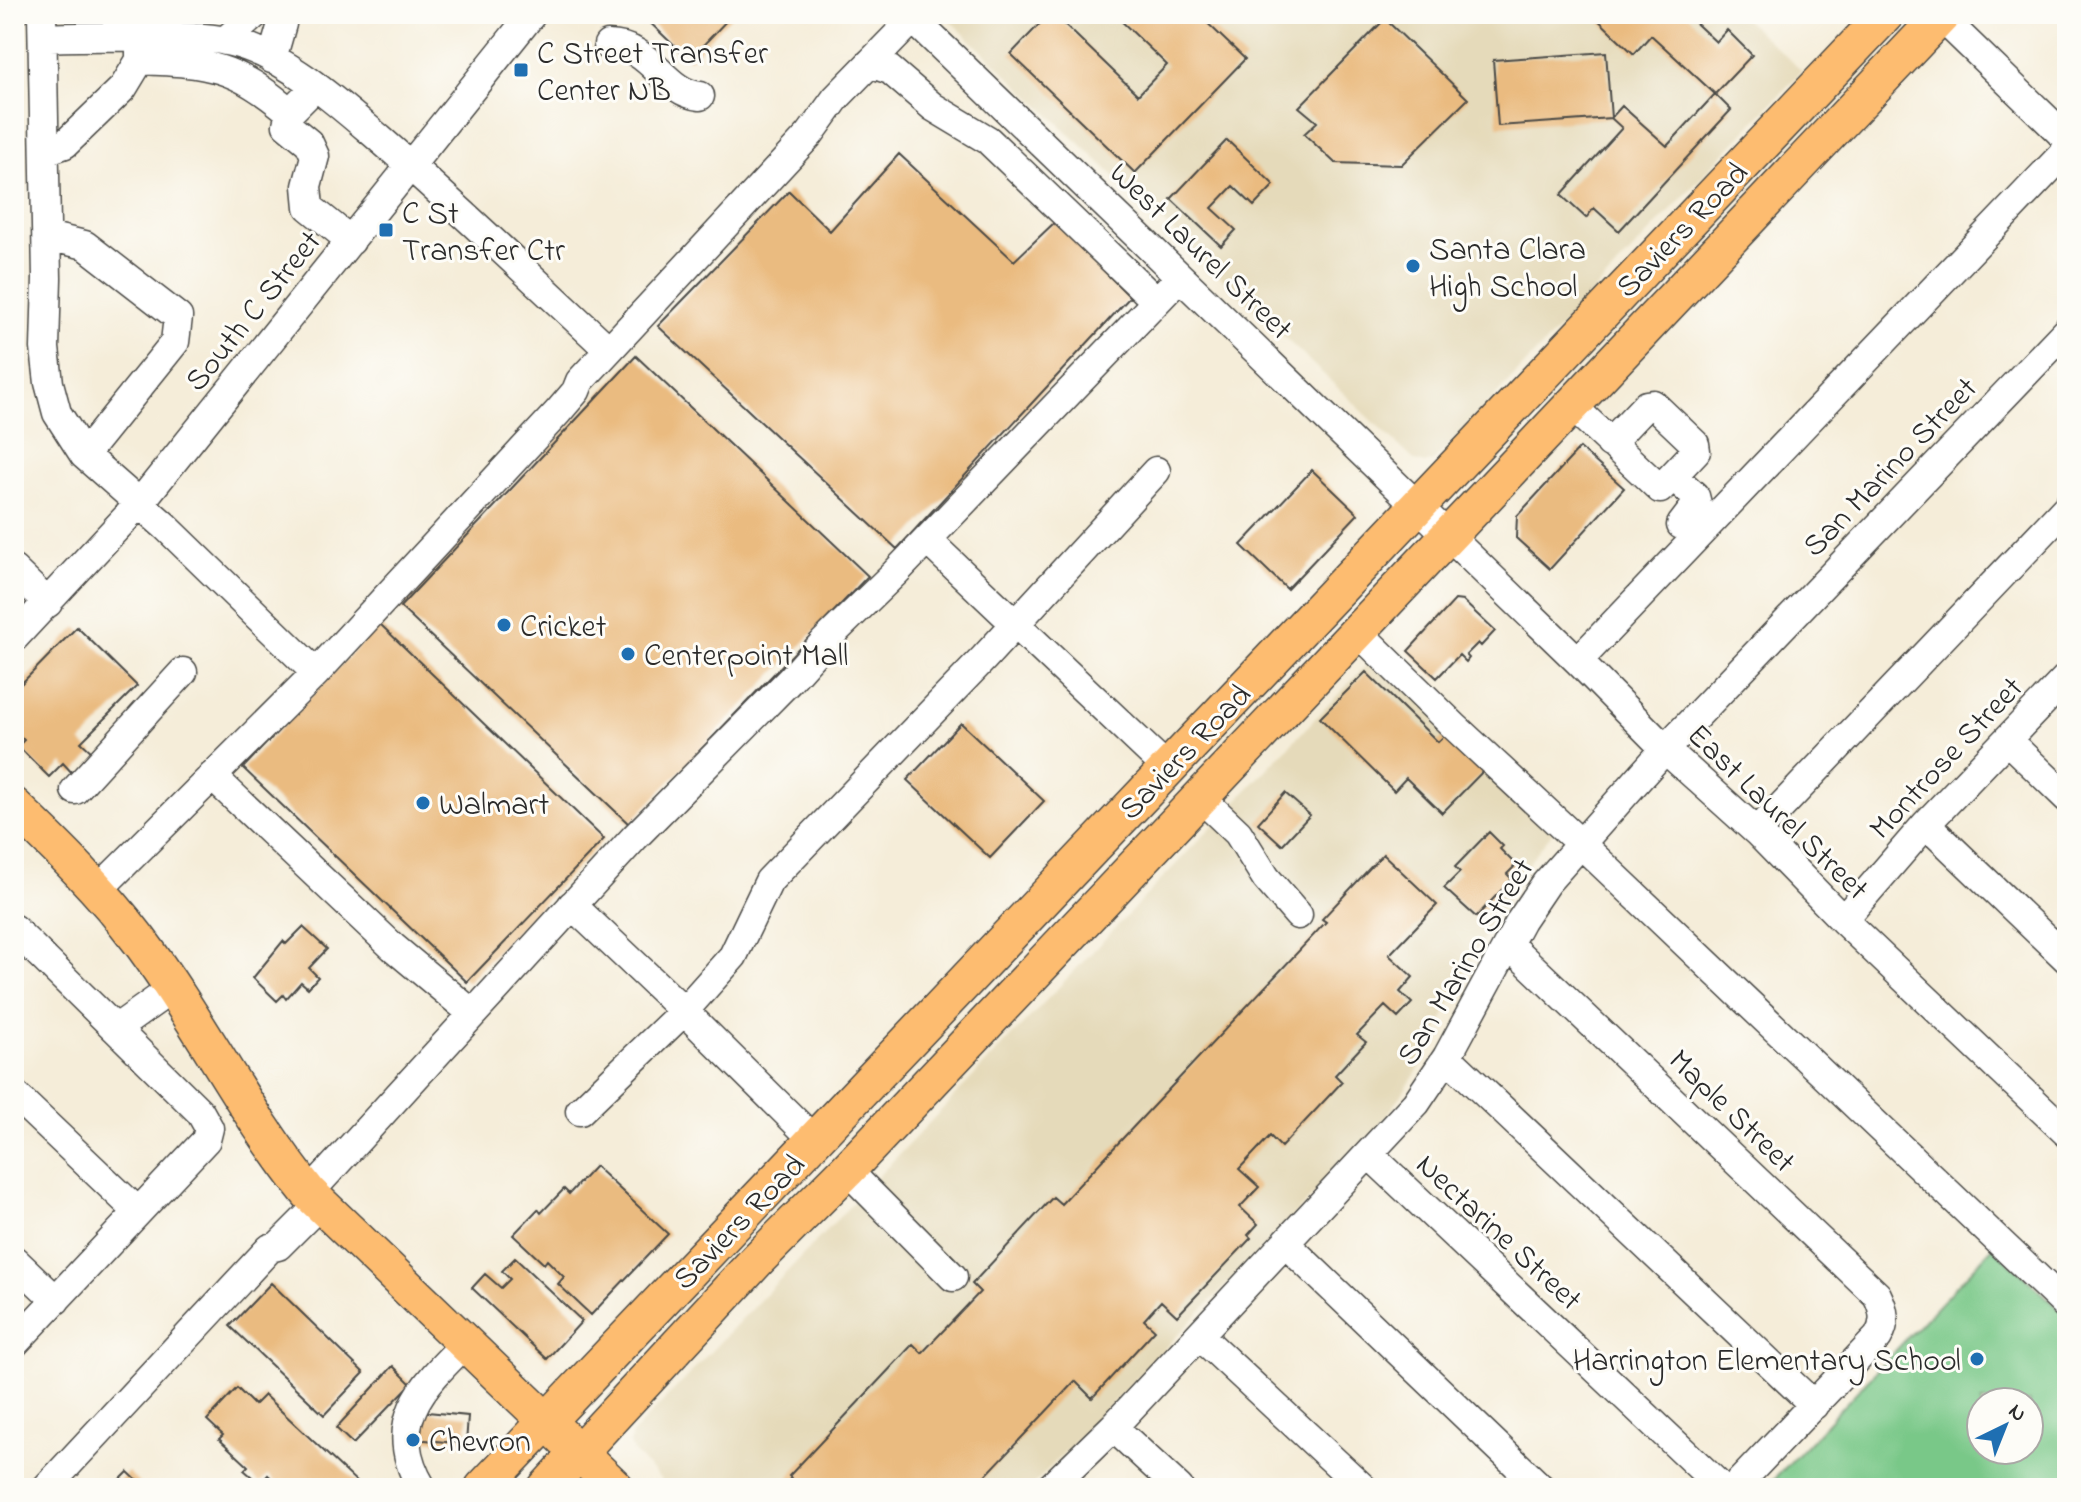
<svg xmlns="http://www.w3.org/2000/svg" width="2081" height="1502" viewBox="0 0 2081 1502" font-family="'Indie Flower',sans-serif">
<rect width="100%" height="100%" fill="#fdfcf7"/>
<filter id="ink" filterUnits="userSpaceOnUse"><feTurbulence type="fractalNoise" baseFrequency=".0125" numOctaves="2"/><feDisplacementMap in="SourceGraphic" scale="16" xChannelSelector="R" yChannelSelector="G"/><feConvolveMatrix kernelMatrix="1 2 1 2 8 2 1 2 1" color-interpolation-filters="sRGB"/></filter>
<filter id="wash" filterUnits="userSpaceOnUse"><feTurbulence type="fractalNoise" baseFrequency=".006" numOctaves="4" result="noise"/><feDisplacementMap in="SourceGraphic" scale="32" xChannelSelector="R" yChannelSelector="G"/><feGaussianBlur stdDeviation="1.8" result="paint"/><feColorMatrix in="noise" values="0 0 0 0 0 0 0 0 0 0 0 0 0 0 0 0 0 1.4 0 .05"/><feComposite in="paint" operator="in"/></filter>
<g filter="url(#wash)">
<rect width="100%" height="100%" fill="#f5edd9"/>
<path fill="#e5daba" d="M943 14H1739L1802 71 1435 460 1425 464 1415 461Z
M1374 657 1556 827 1531 860 1471 959 1419 1069 1380 1126 1030 1488H670L633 1452 630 1443 632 1434Z"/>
<path fill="#79c888" stroke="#527a5a" stroke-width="2" fill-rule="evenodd" d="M1993 1247 2067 1316V1488H1766ZM1981 1402H2029V1450H1981Z"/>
<g id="blocks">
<path fill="#eabb80" d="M641 14H733L689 60Z
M1049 14H1054L1138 95 1167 65 1114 14H1198L1245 59 1135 173 1011 54Z
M1592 14H1686L1716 42 1727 30 1752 55 1715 94 1651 35 1634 54Z
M1385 19 1468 99 1401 165 1335 163 1304 134 1317 122 1299 107Z
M1606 52 1611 118 1498 126 1493 60Z
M1715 94 1731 110 1619 231 1594 208 1586 218 1561 195 1622 128 1611 118 1622 106 1667 146Z
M1227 140 1274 185 1254 206 1233 186 1212 208 1236 230 1221 246 1171 199Z
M899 154 1014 261 1055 222 1130 297 897 549 658 326 789 191 830 231Z
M636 356 868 576 629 824 400 607Z
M1580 448 1624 488 1550 569 1516 538 1517 516Z
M1312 470 1358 514 1287 589 1241 545Z
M1455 600 1463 601 1495 631 1481 646 1478 643 1466 655 1469 658 1466 662 1459 655 1437 678 1408 651Z
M380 624 604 839 467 982 243 768Z
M77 627 137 686 81 742 93 753 73 774 63 763 49 777 18 746 24 740 14 730V691Z
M1366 672 1438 742 1454 726 1491 763 1442 813 1406 778 1394 791 1320 718Z
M961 723 1044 801 990 858 907 780Z
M1285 793 1310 815 1282 845 1258 823Z
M1489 832 1503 846 1500 849 1516 865 1507 874 1512 879 1476 917 1444 888 1460 872 1455 867Z
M1383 854 1437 905 1389 955 1413 977 1400 992 1412 1003 1398 1018 1385 1006 1357 1035 1366 1042 1335 1075 1342 1082 1281 1147 1270 1136 1239 1169 1259 1187 1240 1207 1258 1224 1248 1235 1251 1238 1177 1316 1161 1301 1144 1320 1155 1330 1092 1398 1075 1381 974 1488H781L791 1478 789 1476 913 1344 922 1353 980 1292 972 1284 1053 1197 1061 1204 1326 922 1322 919Z
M303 927 327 949 309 968 318 977 308 988 301 982 286 999 283 995 277 1001 253 978 283 941 286 944Z
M595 1166 668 1234 591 1315 558 1284 564 1277 547 1260 544 1264 513 1235 538 1209 541 1213 564 1189 569 1194Z
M515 1258 582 1321 547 1359 472 1288 485 1274 501 1288 510 1279 502 1271Z
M271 1283 364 1373 324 1415 230 1326Z
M393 1366 411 1384 353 1444 336 1428Z
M237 1388 254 1405 264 1395 358 1483 354 1488H282L268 1475 260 1484 244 1470 248 1466 219 1439 223 1435 207 1420Z
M417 1411 468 1416 466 1444 415 1439Z
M128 1472 145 1488H112Z"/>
</g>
</g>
<g filter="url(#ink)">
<use href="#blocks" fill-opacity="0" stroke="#494845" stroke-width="2"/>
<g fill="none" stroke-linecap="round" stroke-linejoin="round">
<g stroke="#494845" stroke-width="31">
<path id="minor" d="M42 14 47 278 45 348 49 383 57 413 84 455 165 526 316 673 558 412 576 391 580 381 609 350C533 279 458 207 380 139 340 105 289 59 239 44 211 36 182 37 154 37 117 37 81 36 44 38
M908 14 1578 661 1665 749 1757 832 1843 920 2067 1133
M1938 14 2067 139
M225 41 255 14
M608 45C653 45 662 92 700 96
M272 59 282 24 279 14
M140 60C210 63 234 65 290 112L315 87
M870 63 890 70 933 107 988 140 1156 301
M290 112 287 125 309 143 315 156 307 186 309 207 351 241
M45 151 65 144 123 88 140 60V42
M47 236 85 245 178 317 175 342 84 455
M609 350 810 134 836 98 913 19
M1571 405 1660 489 1696 451 1695 444 1653 404 1646 405 1610 443
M1673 476 1695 496 1697 504 1681 525
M927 540 1167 768
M14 570 48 603
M1358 632 1454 726 1581 844 2067 1306
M14 638 139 504 532 14
M1578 661 2067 150
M2007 740 2067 798
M212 776 393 947 472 1013
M75 790 183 672
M1201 798 1238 833 1266 878 1298 915
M1926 824 2067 959
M1757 832 2067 507
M98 890 316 673
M572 905 684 1011 815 1141
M1843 920 1926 824 2067 677
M14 929 200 1112 209 1128 206 1140 14 1344
M1509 945 1877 1295C1884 1309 1887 1322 1878 1337L1734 1488
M117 1028 173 988
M1447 1057 1814 1405
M14 1094 138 1212
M580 1111 684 1011 733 956 769 881 984 658 1156 471
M1370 1155 1722 1488
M847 1170 953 1277
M309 1193 635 837 791 679 824 642 895 573 1180 277
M1286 1244 1541 1488
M14 1260 56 1300
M1200 1336 1363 1488
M1113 1427 1179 1488
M46 1488 270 1248 278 1246 320 1204
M422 1488C384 1424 421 1387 466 1343
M1050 1488 1113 1427 1416 1103 1447 1057 1521 920 1546 883 1665 749 2067 330"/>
</g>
<g stroke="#494845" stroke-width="39">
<path id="major" d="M14 806C58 848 102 891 139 940 200 1021 245 1114 309 1193L616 1488
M483 1488 1886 14
M546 1488 758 1259 847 1170 1943 14"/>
</g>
<use href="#minor" stroke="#fff" stroke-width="28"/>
<use href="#major" stroke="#fdbc6f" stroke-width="36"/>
</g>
</g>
<g fill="#1f6fb2" stroke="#fdfcf7" stroke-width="3">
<rect x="513" y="62" width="16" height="16" rx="4"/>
<rect x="378" y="222" width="16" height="16" rx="4"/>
<circle cx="1413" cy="266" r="8"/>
<circle cx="504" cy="625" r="8"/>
<circle cx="628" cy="654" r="8"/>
<circle cx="423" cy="803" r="8"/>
<circle cx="1977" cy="1359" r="8"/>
<circle cx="413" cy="1440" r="8"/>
</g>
<g text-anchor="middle" stroke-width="6" stroke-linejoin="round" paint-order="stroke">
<g font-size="32" fill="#2b2b2b" stroke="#fdfcf7" text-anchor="start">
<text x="537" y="63">C Street Transfer<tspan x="537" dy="37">Center NB</tspan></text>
<text x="402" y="223">C St<tspan x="402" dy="37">Transfer Ctr</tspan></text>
<text x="1429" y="259">Santa Clara<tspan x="1429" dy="37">High School</tspan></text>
<text x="520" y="636">Cricket</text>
<text x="644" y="665">Centerpoint Mall</text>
<text x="439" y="814">Walmart</text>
<text x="1961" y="1370" text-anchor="end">Harrington Elementary School</text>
<text x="429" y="1451">Chevron</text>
</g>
<g font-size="32" fill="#2b2b2b" stroke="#fdfcf7">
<text transform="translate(1681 229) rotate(-46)" y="11">Saviers Road</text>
<text transform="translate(1202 250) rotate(44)" y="11">West Laurel Street</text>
<text transform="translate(252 310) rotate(-51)" y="11">South C Street</text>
<text transform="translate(1889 466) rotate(-46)" y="11">San Marino Street</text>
<text transform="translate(1184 751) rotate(-46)" y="11">Saviers Road</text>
<text transform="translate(1945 757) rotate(-47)" y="11">Montrose Street</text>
<text transform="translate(1779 811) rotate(44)" y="11">East Laurel Street</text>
<text transform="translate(1464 961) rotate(-59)" y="11">San Marino Street</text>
<text transform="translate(1733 1110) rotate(44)" y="11">Maple Street</text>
<text transform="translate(738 1221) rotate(-46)" y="11">Saviers Road</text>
<text transform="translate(1500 1231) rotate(43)" y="11">Nectarine Street</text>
</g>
</g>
<rect width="2081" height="1502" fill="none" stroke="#fdfcf7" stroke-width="48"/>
<g transform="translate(2005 1426) rotate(43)"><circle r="38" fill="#fdfcf7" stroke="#a9a8a5" stroke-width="2"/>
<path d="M0-6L14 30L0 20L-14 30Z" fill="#1f6fb2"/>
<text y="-12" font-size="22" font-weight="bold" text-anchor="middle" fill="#2b2b2b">N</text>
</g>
</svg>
